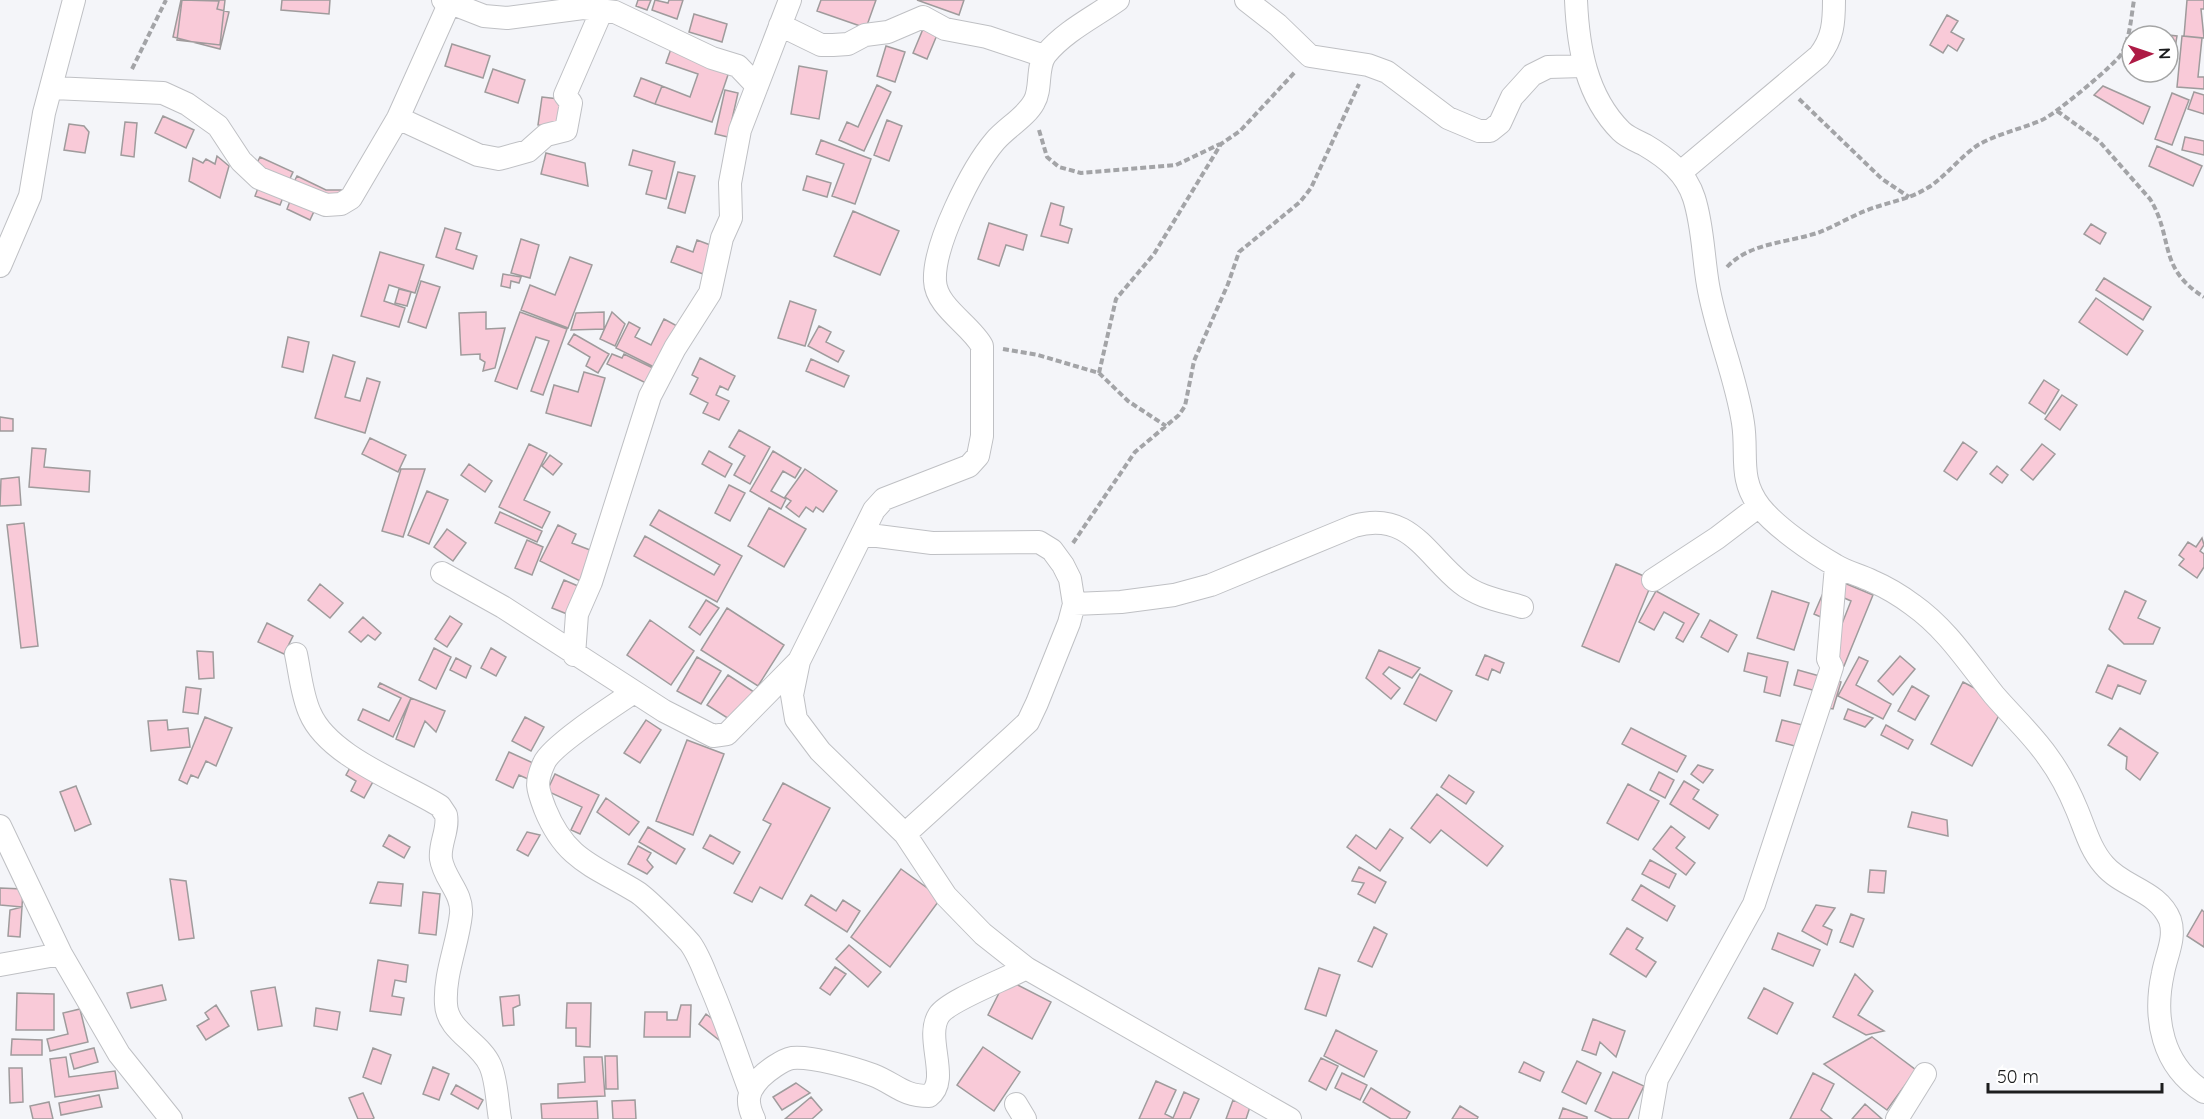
<svg xmlns="http://www.w3.org/2000/svg" width="2204" height="1119" viewBox="0 0 2204 1119" font-family="Quicksand,sans-serif">
<rect width="100%" height="100%" fill="#f4f5f9"/>
<path fill="#f9cad8" stroke="#9f9b9c" stroke-width="1.5" d="M181 0 219 1 217 9 229 12 220 49 173 37Z
M182 0H225L220 45 177 40Z
M282 0H330L329 14 281 10Z
M638 0H651L647 10 636 6Z
M655 0 668 3 669 0H683L677 19 652 10Z
M821 0H876L866 28 817 11Z
M917 0H964L959 15Z
M2187 0H2204V9H2201L2204 38 2184 36Z
M694 14 727 24 722 42 689 32Z
M1947 15 1958 21 1951 32 1964 39 1957 51 1948 45 1943 53 1930 45Z
M923 29 937 35 927 59 913 53Z
M2150 33 2177 36 2172 66 2168 65V36H2149Z
M2182 36 2202 38 2198 77H2204V89L2177 87Z
M452 44 490 56 483 78 445 66Z
M672 46 731 66 712 122 655 104 662 86 690 97 698 74 666 63Z
M886 46 905 52 895 82 877 76Z
M799 66 827 71 819 119 791 114Z
M493 69 525 80 518 103 485 92Z
M641 78 662 86 655 104 634 96Z
M877 85 891 92 864 151 839 140 847 122 858 127Z
M2103 86 2150 107 2143 124 2094 95Z
M725 90 738 93 728 137 715 134Z
M2194 92 2204 95V114L2188 109Z
M2172 93 2189 100 2172 145 2155 139Z
M542 97 567 100 563 129 538 125Z
M163 116 194 130 186 148 155 133Z
M887 120 902 126 889 161 874 155Z
M125 122 137 123 134 157 121 155Z
M69 124 84 126 89 132 85 153 64 150Z
M2185 137 2204 141V155L2182 150Z
M821 140 871 159 855 204 832 196 844 164 816 154Z
M2157 146 2202 166 2193 186 2149 166Z
M633 150 675 162 666 199 646 194 652 171 629 165Z
M546 153 585 163 588 186 541 174Z
M217 156 229 166 220 198 189 181 193 158 203 163 206 159 215 164Z
M260 157 293 172 287 185 254 169Z
M678 172 695 176 685 213 668 208Z
M297 176 326 190H341L338 201 292 186Z
M807 176 831 183 827 197 803 190Z
M261 180 286 190 280 205 255 196Z
M292 196 316 207 310 220 287 209Z
M1051 203 1064 207 1060 225 1072 229 1068 243 1041 236Z
M853 211 899 231 880 275 834 256Z
M989 223 1027 235 1023 250 1006 245 999 266 978 259Z
M2091 224 2106 233 2100 244 2084 234Z
M445 228 461 233 456 249 477 256 473 269 436 257Z
M521 239 539 245 530 278 511 273Z
M697 240 713 246 703 274 671 262 677 246 693 252Z
M380 252 424 265 415 293 389 285 384 301 405 308 399 327 361 316Z
M570 257 592 265 568 328 521 310 530 285 555 295Z
M503 274 521 277 519 283 511 281 510 288 501 286Z
M2104 278 2151 307 2143 320 2096 290Z
M421 281 440 287 426 328 408 322Z
M399 289 411 292 407 306 395 303Z
M2096 298 2143 331 2127 355 2079 322Z
M790 301 816 310 805 346 778 338Z
M486 312V329L505 328 495 368 483 371 485 362 480 359V354L461 355 459 313Z
M520 312 567 329 543 395 531 391 549 341 536 337 517 389 495 381Z
M604 312V329L571 330 576 313Z
M612 312 625 324 615 346 600 339Z
M664 319 679 327 658 369 616 348 629 322 640 328 635 337 651 345Z
M819 326 831 332 826 342 844 351 838 362 808 346Z
M574 334 609 354 598 373 586 366 590 357 568 344Z
M288 337 309 342 303 372 282 367Z
M612 354 622 358 624 354 657 370 650 385 607 364Z
M333 355 355 362 345 397 360 401 367 378 380 382 365 433 315 418Z
M700 358 735 376 728 390 720 386 716 395 729 401 719 420 703 413 708 403 690 394 698 378 692 375Z
M811 359 849 376 844 387 806 371Z
M584 372 605 378 591 426 546 413 554 385 578 392Z
M2044 380 2059 390 2045 414 2029 403Z
M2062 395 2077 405 2060 430 2045 419Z
M0 417 13 419V431H0Z
M739 430 770 447 750 484 734 475 745 456 729 447Z
M370 438 406 455 398 472 362 454Z
M1963 442 1977 452 1957 480 1944 471Z
M529 444 547 453 524 500 550 512 542 528 499 507Z
M2042 444 2055 454 2033 480 2021 470Z
M32 448 46 449 44 467 90 471 89 492 29 487Z
M709 451 732 464 725 477 702 464Z
M773 451 801 468 795 478 783 471 771 491 786 499 781 509 750 491Z
M550 455 562 464 553 475 542 466Z
M469 464 492 481 485 492 461 475Z
M1997 466 2008 475 2002 483 1990 474Z
M401 469H425L403 537 382 531Z
M805 469 837 491 823 512 816 507 813 512 806 507 799 517 786 507 791 501 785 497Z
M19 477 21 505 0 506 1 479Z
M729 485 745 493 730 521 715 513Z
M427 491 448 500 429 544 408 535Z
M769 508 806 529 784 567 748 546Z
M659 510 742 556 717 602 634 556 645 536 714 575 720 565 650 525Z
M500 512 542 531 537 542 495 523Z
M24 523 38 646 21 648 7 525Z
M558 525 576 534 572 543 590 550 580 581 540 561Z
M447 529 466 543 453 561 434 547Z
M2202 538 2204 545 2200 551 2204 554V567L2197 578 2179 565 2184 559 2179 555 2188 542 2196 547Z
M527 540 543 547 532 575 515 568Z
M1616 564 1653 580 1619 662 1582 646Z
M1830 577 1873 595 1844 666 1828 659 1851 601 1833 593 1823 618 1814 614Z
M564 580 578 586 567 614 552 608Z
M320 584 343 603 330 618 308 600Z
M1656 591 1699 614 1683 642 1676 638 1684 623 1664 612 1654 630 1639 622Z
M1772 591 1809 603 1794 650 1757 638Z
M2125 591 2146 601 2138 618 2160 628 2153 644H2124L2109 629Z
M706 600 719 608 700 635 689 627Z
M727 608 784 645 758 686 701 650Z
M450 616 462 624 447 647 435 639Z
M363 617 381 633 375 640 368 635 361 642 349 632Z
M650 620 694 651 671 685 627 655Z
M1710 620 1737 635 1728 652 1701 637Z
M267 623 293 636 284 654 258 642Z
M434 648 451 657 436 689 419 680Z
M491 648 506 657 496 676 481 668Z
M1379 650 1420 668 1412 678 1389 667 1383 674 1400 688 1391 699 1366 678Z
M197 651 213 652 214 678 199 679Z
M1748 653 1788 662 1780 696 1764 692 1767 677 1744 671Z
M1485 655 1504 663 1500 673 1492 669 1488 680 1476 675Z
M1900 656 1915 669 1893 695 1878 681Z
M697 657 721 671 701 704 677 691Z
M1859 657 1868 661 1856 685 1891 704 1883 719 1838 696Z
M456 658 471 666 466 678 450 670Z
M2108 665 2146 681 2140 694 2118 685 2112 699 2096 692Z
M1798 670 1841 682 1833 709 1827 708 1831 695 1794 685Z
M1420 674 1452 691 1436 721 1404 704Z
M728 675 757 694 737 724 707 705Z
M1963 682 2005 704 1972 766 1931 744Z
M380 683 411 698 393 737 358 720 363 709 389 721 401 698 378 687Z
M1912 686 1929 696 1915 720 1898 711Z
M186 687 201 689 198 714 183 712Z
M411 698 445 711 436 732 425 721 414 747 396 739Z
M1848 709 1873 718 1865 727 1844 719Z
M205 717 232 728 216 766 206 761 198 778 191 775 187 784 179 780Z
M525 717 544 727 531 751 512 741Z
M167 720 168 730 188 728 190 747 151 751 148 721Z
M646 720 661 730 640 763 624 753Z
M1782 720 1815 728 1810 750 1776 741Z
M1886 725 1913 740 1908 749 1881 735Z
M1631 728 1686 756 1677 772 1622 744Z
M2120 728 2158 753 2140 780 2126 769 2127 757 2108 745Z
M687 740 724 754 693 835 656 821Z
M509 752 544 768 537 783 519 775 513 788 496 780Z
M1698 765 1713 770 1703 783 1691 774Z
M351 766 375 778 364 798 351 791 356 781 346 775Z
M1659 772 1674 780 1665 798 1650 790Z
M555 774 599 795 580 834 571 830 582 807 547 791Z
M1449 775 1474 792 1466 804 1441 787Z
M1684 781 1699 790 1693 799 1718 815 1709 829 1670 804Z
M783 783 830 808 782 899 760 887 752 902 734 893 771 824 763 820Z
M1628 784 1659 801 1638 840 1607 823Z
M76 786 91 824 75 831 60 792Z
M1437 794 1503 846 1487 866 1441 830 1430 843 1411 828Z
M606 798 639 822 629 835 597 812Z
M1912 812 1947 820 1948 836 1908 827Z
M1671 826 1685 837 1676 848 1695 863 1686 875 1653 849Z
M648 827 685 849 676 864 639 842Z
M1390 829 1403 838 1380 871 1347 847 1356 835 1376 849Z
M527 832 540 835 528 856 517 850Z
M389 835 410 847 404 858 383 846Z
M710 835 740 852 733 864 703 848Z
M638 846 651 853 647 860 653 867 647 874 628 864Z
M1650 860 1676 874 1669 888 1642 874Z
M1359 867 1386 882 1375 903 1358 894 1364 883 1352 881Z
M901 869 941 898 890 967 851 937Z
M1870 870 1886 871 1884 893 1868 892Z
M170 879 186 881 194 938 179 940Z
M378 882 403 884 401 906 370 903Z
M1641 885 1675 906 1667 921 1632 900Z
M0 888 23 889 22 907 0 905Z
M423 892 440 894 436 935 419 933Z
M811 895 836 911 843 900 860 911 847 932 805 905Z
M1816 905 1835 908 1823 926 1832 930 1827 945 1802 931Z
M22 907 20 937 8 936 10 910Z
M2202 910 2204 912V947L2187 936Z
M1851 914 1864 919 1853 947 1840 942Z
M1374 927 1387 934 1372 967 1358 961Z
M1627 928 1643 938 1636 949 1656 962 1646 977 1610 954Z
M1778 933 1820 950 1813 966 1772 949Z
M849 945 881 972 868 987 836 959Z
M378 960 408 965 406 982 395 980 392 996 404 998 401 1015 370 1011Z
M835 967 846 974 830 995 820 988Z
M1319 968 1340 975 1326 1016 1305 1009Z
M1855 974 1873 991 1858 1015 1884 1031 1866 1035 1833 1017Z
M1006 979 1051 1002 1032 1039 988 1015Z
M162 985 166 1000 131 1008 127 993Z
M275 987 282 1026 258 1030 251 991Z
M1764 988 1793 1003 1777 1034 1748 1018Z
M17 993 54 994V1030H16Z
M519 995 520 1005 513 1008 514 1025 503 1026 500 997Z
M567 1003H591L590 1047 576 1046V1028H566Z
M216 1005 229 1026 206 1040 197 1026 209 1019 205 1013Z
M681 1005H691L690 1037H644L645 1012H667V1020H677Z
M316 1008 340 1012 337 1030 314 1026Z
M80 1009 88 1042 50 1051 47 1039 68 1034 63 1013Z
M706 1014 732 1034 724 1044 699 1024Z
M1593 1019 1625 1031 1616 1057 1600 1042 1596 1055 1582 1050Z
M1336 1030 1377 1051 1364 1077 1324 1056Z
M1872 1037 1916 1070 1887 1110 1824 1064Z
M12 1039 42 1040V1055H11Z
M983 1047 1020 1072 994 1111 957 1085Z
M94 1048 98 1062 74 1069 70 1054Z
M373 1048 391 1055 381 1084 363 1077Z
M605 1056H617L618 1089H606Z
M66 1057 69 1077 115 1071 118 1088 55 1097 50 1059Z
M584 1057H602L605 1096 558 1098V1084L585 1082Z
M1321 1058 1338 1066 1326 1090 1309 1081Z
M1577 1061 1601 1073 1586 1104 1562 1092Z
M1524 1062 1544 1072 1540 1081 1519 1072Z
M433 1067 449 1074 439 1100 423 1094Z
M9 1068H22L23 1102 10 1103Z
M1613 1072 1644 1086 1628 1119H1612L1595 1111Z
M1342 1073 1367 1085 1360 1100 1335 1088Z
M1813 1073 1834 1084 1821 1110 1832 1119H1790Z
M1156 1081 1176 1090 1165 1114 1173 1118 1184 1092 1199 1099 1190 1119H1139Z
M796 1083 810 1093 782 1110 773 1097Z
M456 1085 483 1100 478 1109 451 1094Z
M1371 1088 1410 1112 1406 1119H1391L1363 1102Z
M363 1093 374 1118 372 1119H358L349 1098Z
M99 1095 102 1107 61 1115 59 1103Z
M811 1097 822 1110 812 1119H785Z
M635 1100 636 1119H613L612 1101Z
M1233 1100 1250 1107 1246 1119H1226Z
M597 1101 598 1119H542L541 1104Z
M49 1102 53 1119H33L30 1106Z
M1865 1104 1882 1119H1852Z
M1460 1106 1478 1117 1477 1119H1452Z
M1563 1108 1587 1117V1119H1559Z"/>
<g fill="none" stroke-linecap="round" stroke-linejoin="round">
<g stroke="#bfc0c4" stroke-width="24">
<path id="street" d="M443 0 484 16 507 18 583 8 615 12 712 58 738 66 757 86
M1118 0C1094 17 1065 31 1046 54 1036 66 1042 89 1034 102 1026 117 1006 128 995 141 972 168 933 245 935 281 936 307 971 325 982 346V436L978 456 969 466 884 499 874 510 799 661 792 695 796 719 820 751 905 834 946 896 983 934 1026 968 1290 1119
M1246 0 1278 25 1310 56 1368 65 1387 72 1448 118 1479 131H1490L1500 123 1512 97 1532 75 1548 67 1583 66
M1576 0C1578 47 1586 96 1621 131 1627 137 1637 141 1645 145 1667 158 1686 173 1694 198 1703 226 1703 256 1708 285 1716 332 1736 376 1743 423 1748 454 1738 479 1760 507 1776 527 1812 552 1835 565 1846 572 1860 575 1872 581 1886 587 1901 596 1913 605 1947 629 1969 664 1994 695 2012 716 2033 735 2048 757 2059 772 2070 793 2077 810 2085 829 2090 849 2104 865 2123 888 2158 890 2170 920 2176 938 2166 956 2163 973 2153 1018 2162 1066 2204 1092
M780 25 821 45H833L848 44 865 35 888 32 923 17 945 29 987 37 1044 56
M53 88 163 93 187 104 218 126 241 161 259 178 326 205 341 204 351 198 398 118 450 2
M398 118 478 155 499 159 528 151 546 135 566 130 571 103 565 95 602 10
M1681 172 1819 56C1833 38 1834 23 1834 0
M0 266 30 196 44 113 74 0
M862 534 932 543 1039 542 1052 550 1063 565 1070 579 1074 604 1069 623 1037 703 1028 722 1013 736 905 834
M442 573 503 607 664 711 713 736 727 734 799 661
M1653 580 1717 538 1759 506
M1074 604 1121 602 1174 595 1211 585 1354 526C1409 510 1426 555 1461 583 1478 597 1502 601 1522 607
M296 654C300 673 302 696 310 713 328 756 401 782 440 806L446 815C449 830 439 844 441 859 444 879 463 893 461 914 458 944 444 974 446 1004 447 1031 480 1042 490 1065 497 1080 497 1103 500 1119
M574 655 577 614 591 582 650 396 675 348 710 293 722 238 731 218 730 183 740 130 790 0
M634 692C616 704 551 746 544 763 535 783 537 788 545 809 566 861 595 866 637 892 648 899 681 933 690 943 698 954 703 967 708 980 724 1016 736 1054 750 1091
M0 826 61 954 119 1054 171 1119
M0 965 61 954
M1016 1104 1025 1119
M754 1119C746 1102 747 1092 760 1078 767 1071 782 1060 792 1058 812 1056 854 1068 873 1075 896 1084 902 1096 929 1096 951 1080 924 1038 939 1015 949 1000 1007 979 1026 968
M1650 1119 1657 1079 1754 904 1832 667 1828 659 1836 566
M1897 1119 1925 1074"/>
</g>
<path stroke="#a3a4a7" stroke-width="4" stroke-dasharray="6 3" stroke-linecap="butt" d="M132 69 166 0
M1799 99 1882 179 1909 197
M2057 111 2099 141 2150 199C2174 238 2157 268 2204 297
M1039 130 1047 157 1059 167 1081 173 1176 165 1220 144
M1727 267C1750 242 1789 243 1820 232 1835 226 1850 217 1865 211 1887 202 1909 200 1929 187 1947 175 1960 157 1978 145 1997 134 2021 129 2042 120 2054 115 2116 64 2122 53 2130 37 2131 18 2134 0
M1003 349 1038 355 1099 373 1128 401 1166 426
M1099 373 1116 299 1154 254 1221 144 1240 131 1295 72
M1073 543 1135 452 1179 415 1185 406 1194 361 1228 284 1239 252 1300 202 1311 188 1359 84"/>
<use href="#street" stroke="#fff" stroke-width="22"/>
</g>
<g transform="translate(2150 54) rotate(88)"><circle r="28" fill="#ffffff" stroke="#a4a5a5" stroke-width="1.5"/>
<path d="M0-4.5L10 22L0 15L-10 22Z" fill="#ae1b45"/>
<text y="-9" font-size="16" font-weight="bold" text-anchor="middle" fill="#1c1d1e">N</text>
</g>
<path d="M1988 1083v9h174v-9" fill="none" stroke="#1c1d1e" stroke-width="3"/>
<text x="1997" y="1083" font-size="18" fill="#1c1d1e" stroke="#ffffff" stroke-width="4.5" paint-order="stroke">50 m</text>
</svg>
